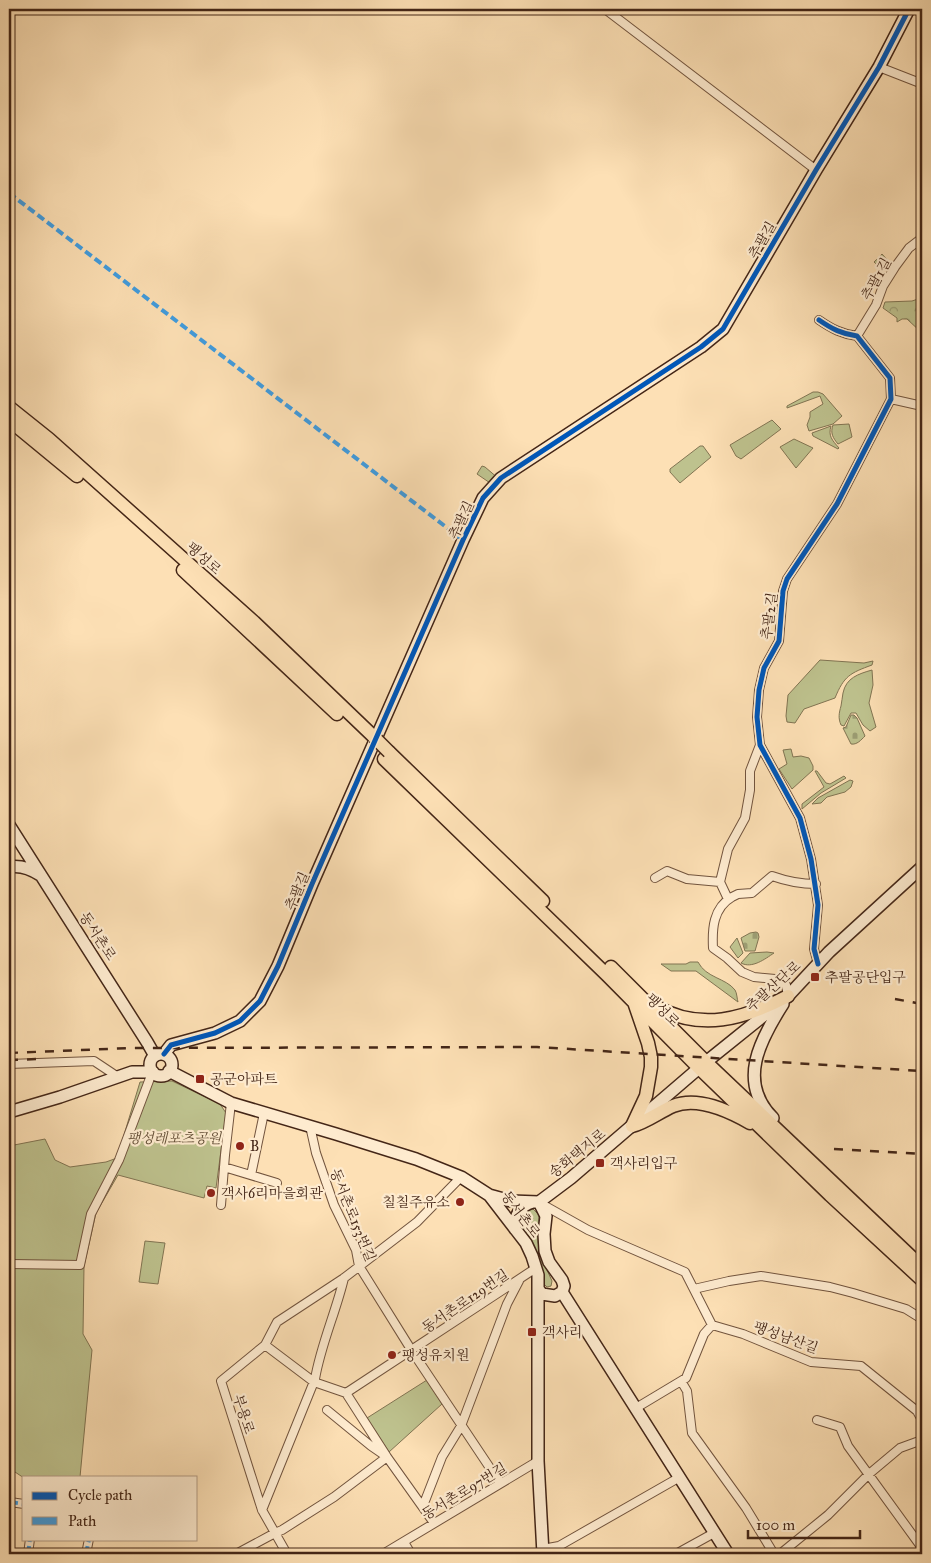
<svg xmlns="http://www.w3.org/2000/svg" width="931" height="1563" viewBox="0 0 931 1563" font-family="'IM FELL Great Primer','Noto Serif KR',serif">
<defs>
<pattern id="forest-crowns" width="20" height="18" patternUnits="userSpaceOnUse" patternTransform="scale(1.25)"><rect width="20" height="18" fill="#bec28e"/><path d="M2 6a3 3 0 1 1 6 0M12 15a3 3 0 1 1 6 0" fill="none" stroke="#9c9d73"/></pattern>
<pattern id="cemetery-stones" width="16" height="16" patternUnits="userSpaceOnUse" patternTransform="scale(1.25)"><rect width="16" height="16" fill="#bec28e"/><path d="M2 7V4a2 2 0 0 1 4 0v3zM10 15v-3a2 2 0 0 1 4 0v3z" fill="#9c9d73"/></pattern>
</defs>
<rect width="100%" height="100%" fill="#fde0b5"/>
<filter id="stains"><feTurbulence type="fractalNoise" baseFrequency=".004" numOctaves="4"/><feColorMatrix values="0 0 0 0 .2 0 0 0 0 .09 0 0 0 0 .02 0 0 0 .5 -.17"/></filter>
<radialGradient id="worn" r=".72"><stop offset=".6" stop-color="#630" stop-opacity="0"/><stop offset="1" stop-color="#630" stop-opacity=".3"/></radialGradient>
<path fill="#bec28e" stroke="#817452" d="M882 254 890 263 883 271 874 262Z
M818 392 823 394 842 416 833 424 809 431 807 425 810 417V412L823 404 820 396 787 408V406L813 392Z
M772 420 781 429 741 459 736 456 730 445Z
M849 424 852 437 838 444C833 438 830 433 833 425Z
M831 426C828 436 832 440 839 448L838 449 813 436 812 433Z
M794 439 813 448 796 468 780 447Z
M700 446H703L711 457 680 483 670 472V469Z
M482 466 485 467 499 479 493 485 477 474Z
M820 660 864 663 873 661 872 665C850 673 844 676 835 698L804 709 795 723 787 722 786 716 788 695Z
M872 670 873 685 869 703 876 727 870 731 863 725 856 713H851L844 726 841 725C838 718 839 713 841 706 842 702 842 697 843 693 846 678 858 674 872 670Z
M791 749 793 757 801 756 809 758 813 766V770L792 789 779 769 787 764 783 750Z
M815 771H817L826 783 830 784 844 776 846 778 821 793 802 809V804L824 787Z
M850 780 853 781 851 787 845 792 827 797 821 803 812 804 818 798Z
M737 938 743 953 738 958 730 947Z
M767 952 774 953C765 959 752 969 741 963L750 953Z
M690 962H698C706 978 726 978 735 990 737 993 737 999 738 1002L696 971H671L661 964H686Z
M172 1081 220 1104 226 1113 216 1188 207 1186 204 1198 118 1175 96 1213 84 1266 83 1334 92 1350 80 1477 24 1478 9 1468V1146L45 1139 55 1160 70 1167 106 1162 117 1158 140 1082Z
M526 1208 533 1209 539 1215 538 1242 542 1259 552 1281 551 1286 547 1287 544 1284 528 1239 520 1225V1212Z
M145 1241 165 1243 158 1284 139 1282Z
M427 1380 442 1404 389 1452 367 1418Z"/>
<path fill="url(#forest-crowns)" stroke="#817452" d="M918 299 922 303V333L907 319H902L897 322V318L883 308 885 302 912 301Z"/>
<path fill="url(#cemetery-stones)" stroke="#817452" d="M851 715H854L857 718 865 736C861 740 857 745 851 744L843 728 846 727Z
M756 932 758 933 759 937 755 951H745L741 938 750 933Z"/>
<g fill="none" stroke-linecap="round" stroke-linejoin="round">
<g stroke="#72543e" stroke-width="10">
<path id="street" d="M605 9 816 170
M879 67 920 83 922 88
M857 336 876 305 883 286 895 267 909 248 922 238
M891 399 922 406
M655 878 667 871 687 879 720 882 728 899 738 894 752 893 772 876C786 881 801 884 816 884
M720 882 728 849 745 818 750 790V771L760 745
M732 897C713 908 712 929 713 948L727 958 742 972 754 977 775 979 786 985 788 996
M818 964 814 949 818 905 811 859 800 818 760 745 757 717 759 690 764 668 779 641 783 591 787 579 837 504 891 399 890 378 857 336C842 334 832 329 819 320
M9 1064 94 1061 118 1077
M310 1126 316 1153 334 1205 356 1250 359 1266 412 1351 500 1483
M224 1167 277 1183
M251 1175 264 1113
M540 1203 588 1230 685 1272 712 1325 743 1334 811 1362 861 1366 917 1411 922 1420
M221 1205 225 1155 231 1103
M10 1264 80 1265 91 1214 119 1160 150 1078 154 1073
M694 1289 729 1281 761 1276 830 1287 853 1293 906 1309 922 1319
M265 1345 277 1322 344 1278 417 1222 461 1177
M681 1381 687 1391 692 1433 746 1508 774 1554
M636 1408 686 1378 704 1334 712 1325
M817 1420 840 1427 848 1446 922 1548
M10 1502 24 1504
M423 1506 442 1457 461 1426 507 1304 519 1281
M262 1510 315 1379C321 1344 336 1312 344 1278
M434 1523 387 1457 346 1393 536 1268
M404 1542 411 1554
M28 1554 30 1539
M86 1554 89 1539
M236 1554 275 1533 282 1530 334 1497 387 1457 371 1446 327 1410
M287 1554 262 1510 221 1381 265 1345 314 1382 346 1393
M383 1554 538 1461
M544 1554 548 1548 559 1546 680 1477
M676 1554 714 1533
M780 1554 828 1515 869 1474 900 1448 922 1440"/>
</g>
<g stroke="#442617" stroke-width="14">
<path id="secondary" d="M9 825 147 1042 155 1056
M9 867C20 865 31 869 40 875
M164 1054 171 1045 215 1033 240 1021 260 1001 278 966 312 884 463 540 483 498 501 478 701 347 723 329 816 170 879 67 909 9
M150 1065a11 11 0 1 1 22 0a11 11 0 1 1-22 0Z
M169 1071 231 1103 336 1134 416 1159 461 1177 489 1195 526 1243 532 1256 538 1275V1461L543 1554
M9 1112 60 1097 132 1072H153
M773 1118C737 1082 760 1040 783 1004
M489 1195 511 1201 539 1202
M539 1202 571 1178 706 1062 788 996 829 952 922 867
M539 1202 546 1216 544 1234 545 1251 549 1262 562 1280 564 1286 562 1292 555 1296 542 1294 539 1290
M515 1229C515 1215 519 1206 533 1202
M562 1292 728 1554"/>
</g>
<g stroke="#442617" stroke-width="15">
<path id="primary" d="M9 407 49 439 254 622 374 737
M9 420 77 476
M183 570 337 714
M389 752 543 901
M384 759 607 975 699 1068 830 1195 922 1280
M611 967 706 1062 922 1267
M655 1006C701 1032 744 1019 788 996
M632 1126C647 1122 659 1112 673 1106 698 1096 729 1111 750 1123
M632 1126 646 1096 651 1067V1057L648 1043 635 1005"/>
</g>
<use href="#street" stroke="#feebcf" stroke-width="8"/>
<use href="#secondary" stroke="#feebcf" stroke-width="11"/>
<use href="#primary" stroke="#fde0b5" stroke-width="12"/>
<path stroke="#442617" stroke-width="2.5" stroke-dasharray="9 9" stroke-linecap="butt" d="M895 999 922 1004
M9 1053 129 1048 537 1047 922 1071
M9 1060 39 1059
M834 1149 922 1154"/>
<g stroke="#442617" stroke-width="15" stroke-linecap="butt">
<path id="primary-bridge" d="M374 737 389 752"/>
</g>
<use href="#primary-bridge" stroke="#fde0b5" stroke-width="12"/>
<path stroke="#409cdf" stroke-width="4" stroke-dasharray="8 4" stroke-linecap="butt" d="M9 193 463 540
M10 1502 24 1504
M28 1554 30 1539
M86 1554 89 1539"/>
<g stroke="#feebcf" stroke-width="8">
<path id="cycleway" d="M818 964 814 949 818 905 811 859 800 818 760 745 757 717 759 690 764 668 779 641 783 591 787 579 837 504 891 399 890 378 857 336C842 334 832 329 819 320
M164 1054 171 1045 215 1033 240 1021 260 1001 278 966 312 884 463 540 483 498 501 478 701 347 723 329 816 170 879 67 909 9"/>
</g>
<use href="#cycleway" stroke="#0057b8" stroke-width="5"/>
</g>
<g fill="#8f2418" stroke="#feebcf" stroke-width="2">
<rect x="810" y="972" width="10" height="10" rx="2.5"/>
<rect x="195" y="1074" width="10" height="10" rx="2.5"/>
<circle cx="240" cy="1146" r="5"/>
<rect x="595" y="1158" width="10" height="10" rx="2.5"/>
<circle cx="211" cy="1193" r="5"/>
<circle cx="460" cy="1202" r="5"/>
<rect x="527" y="1327" width="10" height="10" rx="2.5"/>
<circle cx="392" cy="1355" r="5"/>
</g>
<g text-anchor="middle" stroke-width="4.5" stroke-linejoin="round" paint-order="stroke">
<g font-size="14" fill="#442617" stroke="#feebcf">
<text transform="translate(762 240) rotate(-60)" y="5">추팔길</text>
<text transform="translate(876 279) rotate(-61)" y="5">추팔1길</text>
<text transform="translate(461 520) rotate(-65)" y="5">추팔길</text>
<text transform="translate(204 558) rotate(42)" y="5">팽성로</text>
<text transform="translate(769 616) rotate(-82)" y="5">추팔2길</text>
<text transform="translate(297 891) rotate(-67)" y="5">추팔길</text>
<text transform="translate(98 936) rotate(57)" y="5">동서촌로</text>
<text transform="translate(773 986) rotate(-42)" y="5">추팔산단로</text>
<text transform="translate(663 1010) rotate(45)" y="5">팽성로</text>
<text transform="translate(577 1153) rotate(-39)" y="5">송화택지로</text>
<text transform="translate(521 1214) rotate(53)" y="5">동서촌로</text>
<text transform="translate(353 1215) rotate(68)" y="5">동서촌로153번길</text>
<text transform="translate(465 1301) rotate(-34)" y="5">동서촌로129번길</text>
<text transform="translate(786 1337) rotate(20)" y="5">팽성남산길</text>
<text transform="translate(244 1414) rotate(72)" y="5">부용로</text>
<text transform="translate(464 1491) rotate(-31)" y="5">동서촌로97번길</text>
</g>
<g font-size="14" fill="#442617" stroke="#feebcf" text-anchor="start">
<text x="825" y="982">추팔공단입구</text>
<text x="210" y="1084">공군아파트</text>
<text x="250" y="1151">B</text>
<text x="610" y="1168">객사리입구</text>
<text x="221" y="1198">객사6리마을회관</text>
<text x="450" y="1207" text-anchor="end">칠칠주유소</text>
<text x="542" y="1337">객사리</text>
<text x="402" y="1360">팽성유치원</text>
</g>
<g font-size="14" font-style="italic" fill="#624d35" stroke="#feebcf">
<text x="174" y="1143">팽성레포츠공원</text>
</g>
</g>
<rect width="931" height="1563" fill="none" stroke="#fde0b5" stroke-width="30"/>
<rect x="10" y="10" width="911" height="1543" fill="none" stroke="#442617" stroke-width="2.5"/>
<rect x="15" y="15" width="901" height="1533" fill="none" stroke="#442617"/>
<rect x="22" y="1476" width="175" height="65" fill="#feebcf" stroke="#b49c85"/>
<rect x="32" y="1492" width="25" height="8" fill="#0057b8" stroke="#b49c85"/>
<text x="68" y="1500" font-size="15" fill="#442617">Cycle path</text>
<rect x="32" y="1517" width="25" height="8" fill="#409cdf" stroke="#b49c85"/>
<text x="68" y="1526" font-size="15" fill="#442617">Path</text>
<path d="M748 1530v8h112v-8" fill="none" stroke="#442617" stroke-width="2.5"/>
<text x="756" y="1530" font-size="15" fill="#442617" stroke="#feebcf" stroke-width="4" paint-order="stroke">100 m</text>
<rect width="100%" height="100%" filter="url(#stains)"/>
<rect width="100%" height="100%" fill="url(#worn)"/>
</svg>
